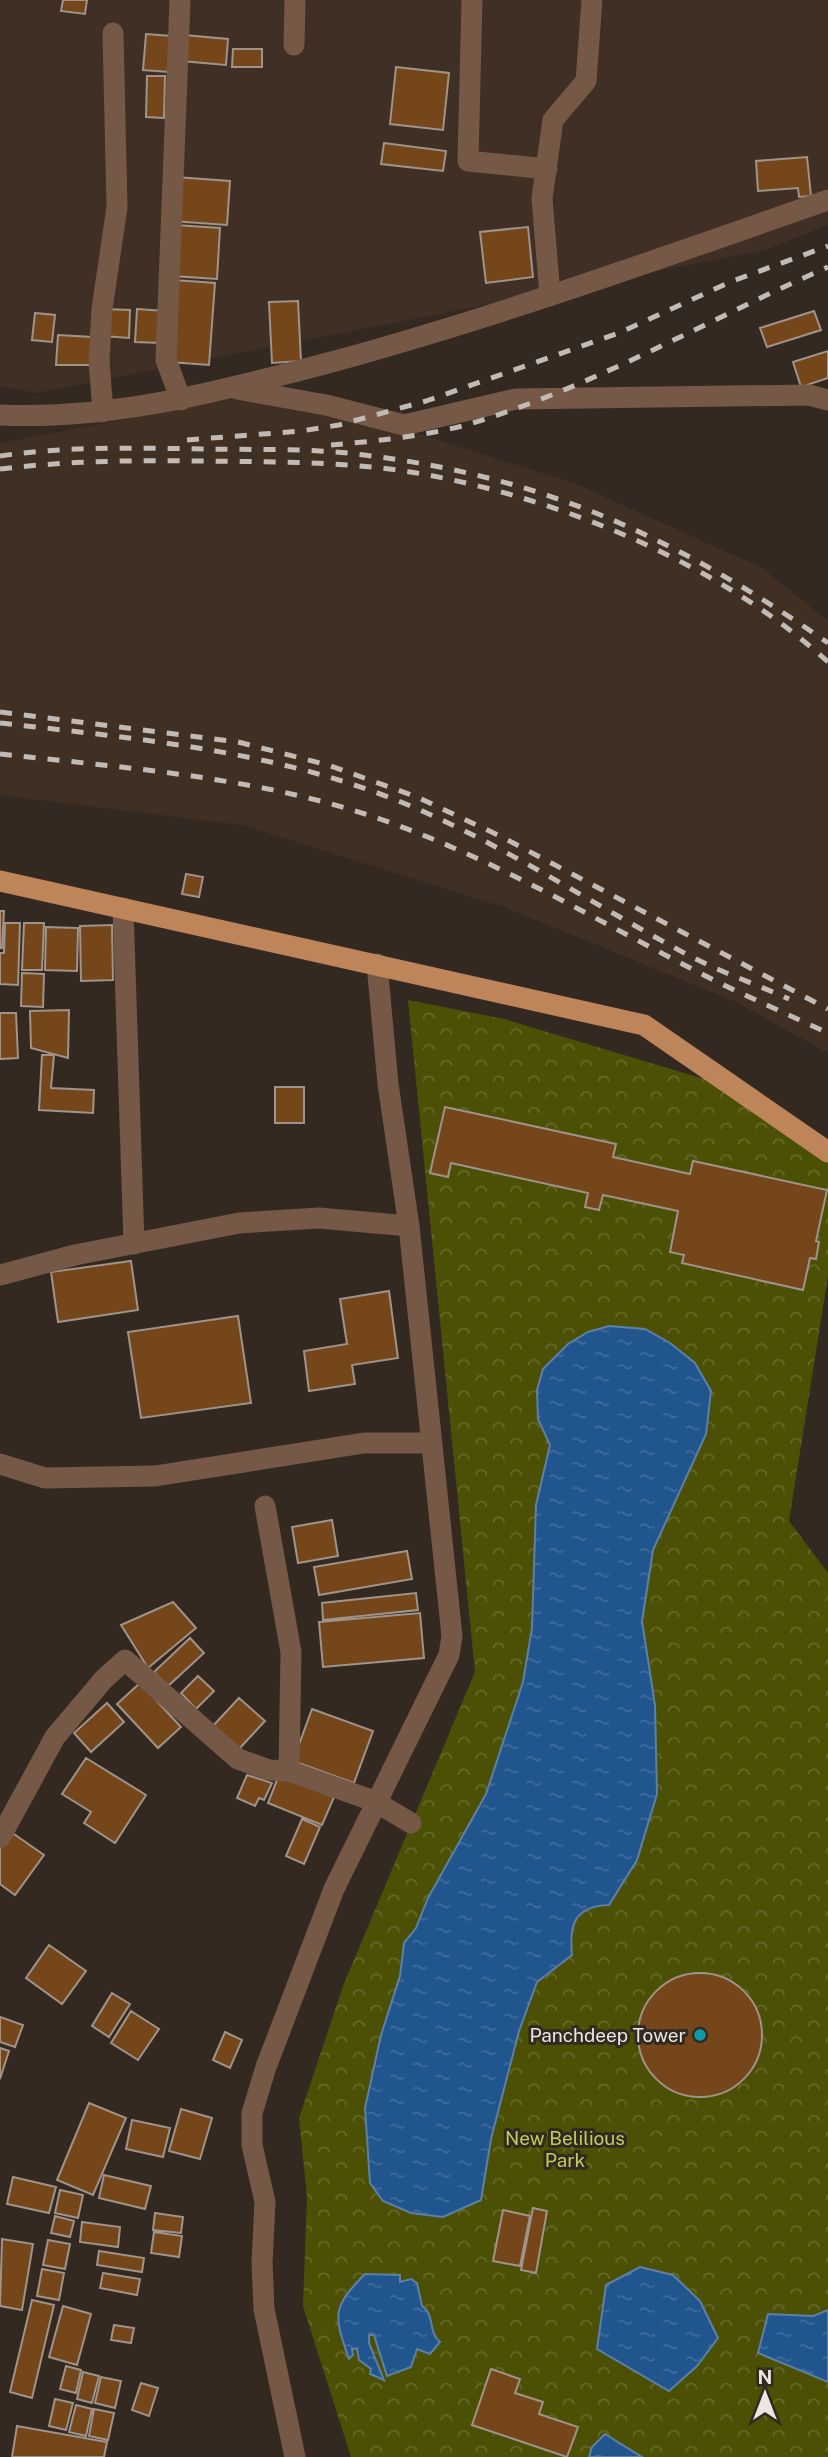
<svg xmlns="http://www.w3.org/2000/svg" width="828" height="2457" viewBox="0 0 828 2457" font-family="'Public Sans',sans-serif">
<defs>
<pattern id="park-crowns" width="20" height="18" patternUnits="userSpaceOnUse" patternTransform="scale(1.75)"><rect width="20" height="18" fill="#4b5005"/><path d="M2 6a3 3 0 1 1 6 0M12 15a3 3 0 1 1 6 0" fill="none" stroke="#656929"/></pattern>
<pattern id="water-ripples" width="26" height="14" patternUnits="userSpaceOnUse" patternTransform="scale(1.75)"><rect width="26" height="14" fill="#21558d"/><path d="M2 4q2-2 4 0t4 0M15 11q2-2 4 0t4 0" fill="none" stroke="#416d9d"/></pattern>
</defs>
<rect width="100%" height="100%" fill="#332921"/>
<path fill="#403024" d="M281 390 576 484 762 568 828 621V1053L736 1002 507 908 242 825 0 795V443Z"/>
<path fill="#3f2f24" d="M0 0H828V225L765 250 36 393 0 386Z"/>
<path fill="url(#park-crowns)" d="M408 1000 504 1019 741 1090 828 1160V1276L789 1521 828 1573V2457H351L303 2306 307 2197 299 2118 343 1986 475 1672Z"/>
<path fill="url(#water-ripples)" stroke="#5e80a6" stroke-width="2" d="M609 1326 645 1329 670 1343 695 1363 711 1391 706 1434 653 1550 642 1621 655 1705 657 1794 637 1860 609 1905C574 1906 569 1925 572 1955L537 1982 519 2031 491 2139 481 2200 443 2217 411 2213 383 2201 370 2183 365 2108 381 2035 400 1976 404 1943 416 1928 428 1898 486 1794 523 1682 532 1628 536 1505 550 1445 538 1419 537 1390 543 1369 568 1344 588 1332Z
M640 2267 673 2275 700 2301 718 2338 697 2366 669 2391 597 2349 606 2285Z
M365 2274 400 2275V2282L411 2279 417 2283 422 2306C435 2314 428 2333 440 2342L430 2354 417 2349 411 2367 387 2376 374 2335H369V2343L384 2380 370 2374 371 2369 359 2360 357 2349H352L353 2355 349 2359C334 2316 331 2308 365 2274Z
M828 2310V2382L758 2353 768 2314 813 2316Z
M605 2434 642 2457H589L592 2447Z"/>
<path fill="#74461a" stroke="#9f938a" stroke-width="2" d="M63 0H87L85 14 61 11Z
M146 34 172 36 169 72 143 70Z
M184 35 228 39 226 65 181 61Z
M233 49H262V67H232Z
M396 67 449 73 443 130 390 124Z
M147 76H165L164 118 146 117Z
M384 143 446 151 443 171 381 164Z
M807 157 811 196 799 197 798 188 758 191 756 161Z
M175 177 230 181 227 225 172 221Z
M175 225 220 228 217 279 172 276Z
M528 227 533 277 486 283 480 232Z
M174 280 215 283 209 365 169 362Z
M298 301 301 361 272 363 269 302Z
M105 309 130 310 129 338 103 336Z
M137 309 165 311 162 343 135 342Z
M814 311 821 330 767 347 760 328Z
M35 313 55 315 52 342 32 340Z
M58 335 92 337 90 365H56Z
M828 351V378L801 387 793 362Z
M186 874 203 877 199 897 182 894Z
M0 911H4L2 948H0Z
M5 923H20L18 985 0 984V953H4Z
M24 923H44L42 970H22Z
M112 925 113 980 81 981 80 926Z
M46 927 78 928 77 971 45 970Z
M22 973 44 974 43 1007 21 1006Z
M69 1010 68 1058 31 1048 30 1011Z
M0 1013H16L18 1058 0 1059Z
M42 1055H54L51 1088 94 1090 93 1113 39 1110Z
M275 1087H304V1123H275Z
M445 1107 616 1144 613 1157 690 1174 693 1161 827 1190 816 1241 819 1242 816 1259 810 1258 803 1290 682 1263 684 1255 670 1252 678 1211 603 1195 599 1210 585 1207 588 1193 451 1163 448 1177 430 1173Z
M131 1261 138 1310 58 1322 51 1272Z
M389 1291 398 1358 352 1365 355 1384 309 1391 304 1351 347 1344 340 1299Z
M238 1316 251 1403 141 1418 128 1332Z
M332 1520 338 1556 298 1563 292 1527Z
M407 1551 412 1579 319 1595 314 1567Z
M416 1593 418 1610 323 1620 322 1603Z
M173 1602 196 1628 148 1668 121 1625Z
M420 1613 424 1658 323 1667 319 1622Z
M190 1638 204 1653 168 1686 154 1672Z
M198 1676 214 1691 196 1709 181 1693Z
M140 1683 181 1727 158 1748 117 1704Z
M239 1698 265 1721 238 1750 212 1727Z
M107 1703 124 1722 91 1752 74 1733Z
M312 1709 373 1731 354 1783 293 1761Z
M86 1758 146 1795 115 1843 84 1823 91 1812 62 1794Z
M247 1775 272 1783 264 1800 259 1798 255 1806 237 1798Z
M279 1775 334 1797 322 1825 268 1803Z
M302 1819 320 1827 304 1864 286 1856Z
M11 1832 44 1855 15 1895 0 1884V1847Z
M49 1945 86 1971 62 2004 26 1978Z
M638 2035a62 62 0 1 1 124 0a62 62 0 1 1-124 0Z
M112 1993 130 2004 109 2037 92 2026Z
M131 2011 159 2029 138 2060 111 2043Z
M0 2017 23 2025 15 2047 0 2042Z
M225 2032 242 2040 230 2068 213 2060Z
M0 2048 9 2051 0 2079Z
M89 2103 126 2118 93 2195 57 2180Z
M181 2109 212 2118 200 2159 169 2151Z
M132 2120 170 2128 163 2157 126 2149Z
M104 2175 151 2186 145 2209 99 2198Z
M13 2177 56 2187 49 2213 7 2204Z
M60 2190 83 2195 78 2218 55 2213Z
M533 2208 547 2211 536 2273 521 2270Z
M503 2210 530 2216 520 2266 493 2261Z
M155 2213 183 2217 181 2233 153 2230Z
M55 2216 74 2221 70 2237 51 2233Z
M82 2222 120 2227 118 2247 80 2242Z
M154 2232 182 2236 179 2257 151 2253Z
M2 2239 33 2244 22 2310 0 2306Z
M48 2240 70 2244 65 2269 43 2265Z
M99 2251 144 2258 142 2272 97 2265Z
M42 2269 64 2273 59 2300 37 2296Z
M103 2273 140 2279 137 2295 100 2288Z
M32 2300 54 2305 32 2398 10 2392Z
M63 2306 91 2314 77 2365 49 2357Z
M114 2325 134 2328 131 2343 111 2340Z
M66 2366 81 2370 76 2393 60 2389Z
M491 2369 520 2379 515 2393 543 2402 539 2414 578 2427 567 2457 472 2425Z
M83 2372 99 2376 92 2403 77 2399Z
M101 2377 121 2381 115 2408 95 2403Z
M141 2383 158 2388 149 2416 132 2410Z
M55 2399 73 2403 66 2430 49 2426Z
M76 2405 92 2409 86 2436 69 2432Z
M94 2409 114 2413 108 2440 89 2436Z
M17 2426 107 2442 104 2457H12Z"/>
<g fill="none" stroke-linecap="round" stroke-linejoin="round">
<path stroke="#755845" stroke-width="21" d="M180 0 166 360 181 400
M472 0 468 161 547 169
M294 45 295 0
M550 296 542 198 553 120 586 81 592 0
M237 389 326 405 404 425 516 399 809 395 828 400
M103 412 99 361 102 309 117 207 113 33
M0 415C111 420 218 392 324 364 495 318 661 258 828 200
M123 908 134 1244
M0 1275 75 1255 239 1223 319 1218 409 1226
M0 1464 45 1478 155 1476 364 1443H432
M265 1506 291 1652 289 1771
M0 1838 55 1737 104 1679 125 1660 238 1759 269 1770 289 1771 374 1801 411 1823
M295 2457 264 2309 262 2263 265 2202 252 2145V2113L266 2067 334 1889 449 1655 452 1636 409 1226 388 1084 377 964"/>
<path stroke="#be845a" stroke-width="21" d="M0 881 644 1025 828 1152"/>
<path stroke="#c2bab5" stroke-width="5" stroke-dasharray="12 12" stroke-linecap="butt" d="M187 440 301 431 339 425 426 401 619 333 730 282 828 246
M331 445C377 441 428 436 473 423 597 385 709 319 828 267
M0 456C68 446 137 448 206 449 258 450 312 448 364 455 546 477 679 539 828 643
M0 469C67 461 133 460 201 461 277 462 354 461 428 475 567 501 723 566 828 662
M0 712 238 742 328 765 417 797 500 836 828 1009
M0 723C140 739 282 751 413 807 509 848 596 906 688 955 720 972 756 984 789 999
M0 754C126 768 259 777 380 819 490 857 591 917 694 970 738 993 783 1012 828 1033"/>
</g>
<circle fill="#0f9aa8" stroke="#332921" stroke-width="2.5" cx="700" cy="2035" r="7"/>
<g text-anchor="middle" stroke-width="6" stroke-linejoin="round" paint-order="stroke">
<g font-size="19" fill="#ece5e0" stroke="#332921" text-anchor="end">
<text x="686" y="2042">Panchdeep Tower</text>
</g>
<g font-size="19" fill="#c2cd5c" stroke="#332921">
<text x="565" y="2145">New Belilious<tspan x="565" dy="22">Park</tspan></text>
</g>
</g>
<g transform="translate(765 2394)" stroke="#332921" stroke-width="5" paint-order="stroke">
<path d="M0-5L12 26L0 18L-12 26Z" fill="#ece5e0"/>
<text y="-10" font-size="19" font-weight="bold" text-anchor="middle" fill="#ece5e0">N</text>
</g>
</svg>
